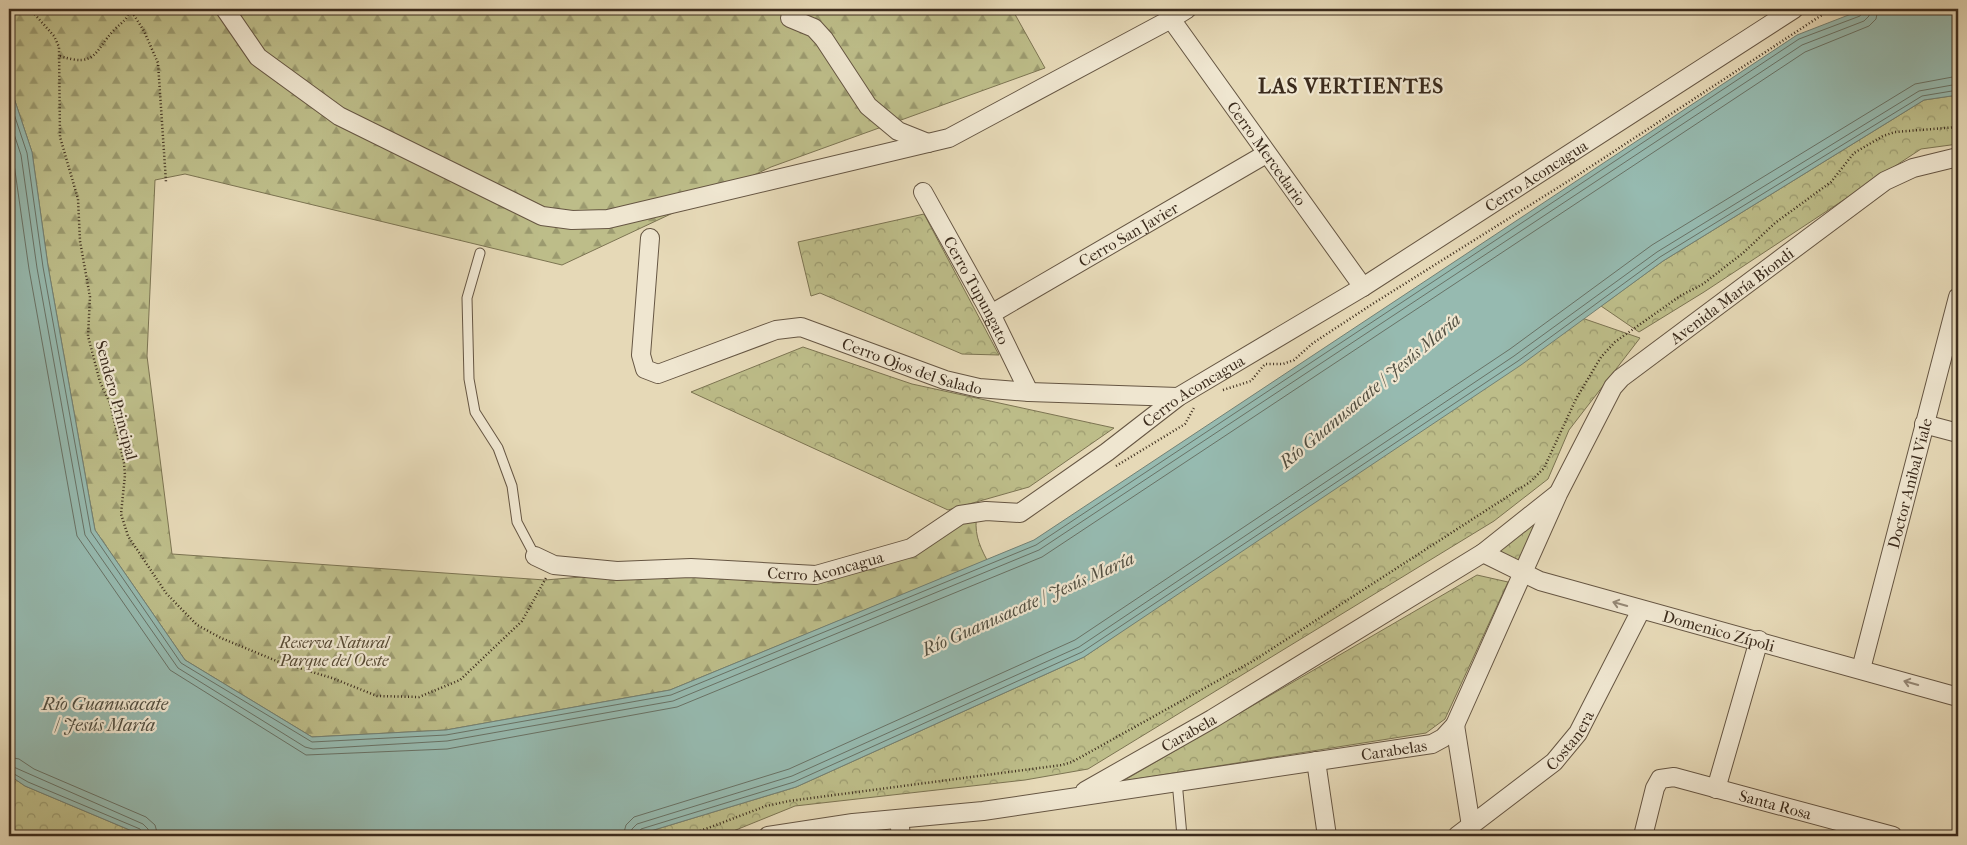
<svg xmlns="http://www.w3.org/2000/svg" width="1967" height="845" viewBox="0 0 1967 845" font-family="'IM FELL French Canon',serif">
<defs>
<pattern id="forest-firs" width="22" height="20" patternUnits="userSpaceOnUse" patternTransform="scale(1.25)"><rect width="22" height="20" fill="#bdbd89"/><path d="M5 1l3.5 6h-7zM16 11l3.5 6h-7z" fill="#9b9a6f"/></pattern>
<pattern id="park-crowns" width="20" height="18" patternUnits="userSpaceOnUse" patternTransform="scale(1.25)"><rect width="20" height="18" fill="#bdbd89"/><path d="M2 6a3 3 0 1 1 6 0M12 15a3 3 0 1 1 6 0" fill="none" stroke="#9b9a6f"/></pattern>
</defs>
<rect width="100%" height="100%" fill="#e6d9b7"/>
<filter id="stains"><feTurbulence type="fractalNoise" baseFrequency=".004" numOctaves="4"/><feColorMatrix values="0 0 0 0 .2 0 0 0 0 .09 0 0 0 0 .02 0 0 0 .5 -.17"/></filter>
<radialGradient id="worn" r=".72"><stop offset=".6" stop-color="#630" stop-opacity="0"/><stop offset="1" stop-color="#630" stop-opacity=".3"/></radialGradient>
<path fill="url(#forest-firs)" stroke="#7c7452" d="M9 9H1012L1045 68 771 167 562 265 185 174 155 180 147 356 172 554 545 580 691 568 816 575 911 548 977 512C974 532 978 543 987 560L670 690 446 730 312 737 185 660 95 530 48 266 32 152 9 83Z"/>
<path fill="url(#park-crowns)" stroke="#7c7452" d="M1958 95V144L1921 149 1704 292 1639 332 1601 306 1663 261 1924 100Z
M924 214 999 355 962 354 820 293 811 296 798 242Z
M1579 317 1640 338 1569 430 1548 479 1494 521 1088 769 1025 780 795 806 721 836H634L796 787 1084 657Z
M803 347 912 384 1114 428 1029 487 948 510 691 392Z
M1549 505 1522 567 1491 552Z
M1477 575 1508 582 1445 719 1426 733 1123 781Z
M9 775 25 786 144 836H9Z"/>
<path fill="#96bab0" stroke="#728175" d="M1864 9H1958V95L1924 100 1663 261 1521 365 1084 657 796 787 634 836H144L25 786 9 775V83L32 152 48 266 95 530 185 660 312 737 446 730 670 690 1034 540 1797 35Z"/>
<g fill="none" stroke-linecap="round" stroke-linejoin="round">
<path stroke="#687266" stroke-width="1" d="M9 99 27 153 43 267 91 532 181 663 312 742 446 735 671 695 1036 545 1799 39 1860 16 1864 9
M9 119 21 155 37 268 85 535 178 668 305 747 313 749 447 741 673 701 1039 550 1802 45 1864 21 1869 16 1870 9
M9 142 13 157 29 269 77 536 170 670 306 755 447 749 677 707 1042 557 1805 52 1869 26 1876 19 1878 9
M9 757 19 759 34 769 146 817 155 825 158 836
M9 765 143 824 148 829 150 836
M9 771 28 782 140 829 144 836
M623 836 626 825 634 817 789 769 1075 640 1510 349 1652 245 1915 84 1958 76
M630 836 632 829 637 824 792 776 1079 647 1514 356 1657 252 1919 91 1958 84
M637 836 641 829 794 782 1082 652 1518 361 1660 257 1922 96 1958 90"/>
<g stroke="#665643" stroke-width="11">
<path id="service" d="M480 253 467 298 469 379 475 412 498 448 512 486 517 522 535 556
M1177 781 1182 836"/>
</g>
<g stroke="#665643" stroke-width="20">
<g id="minor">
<path d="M225 9 258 57 339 116 542 216 572 220 608 219 949 138 1171 19 1187 9"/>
<path d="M790 18 814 28 824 39 868 106 898 131 928 143"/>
<path id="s1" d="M1171 19 1363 287"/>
<path id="s2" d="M923 192 991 314 1029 392"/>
<path id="s3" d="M650 238 641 355 645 369 658 374 776 330 801 327 945 380 979 388 1029 392 1178 397"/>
<path id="s4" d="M991 314 1266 154"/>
<path d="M1924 424 1958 433"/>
<path id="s5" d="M1483 553 1540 581 1958 697"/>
<path id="s6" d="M535 556 554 565 617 571 691 568 816 575 911 548 960 515 986 511 1020 513 1107 452 1178 397 1363 287 1794 9"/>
<path id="s7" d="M1861 669 1958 297"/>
<path d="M1455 725 1471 826"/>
<path d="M1316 761 1327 836"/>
<path d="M1716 789 1759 640"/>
<path id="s8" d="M1085 791 1212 719 1483 553 1556 495"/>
<path d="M899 819 901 836"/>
<path id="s9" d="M768 836 853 823 983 811 1432 744 1443 738 1455 725 1558 494 1613 387 1621 378 1885 181 1913 168 1958 157"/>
<path id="s10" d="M1457 836 1554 762 1578 733 1641 610"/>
<path id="s11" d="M1643 836 1655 788 1660 779 1674 777 1893 836"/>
</g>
</g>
<path stroke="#3b2b1c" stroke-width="2.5" stroke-dasharray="1 2.5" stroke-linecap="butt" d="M30 9 54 36 59 47 60 137 78 199 80 241 90 297 88 336 100 382 110 403 124 463 125 475 121 514 128 536 166 593 197 625 221 638 279 662 332 678 377 696 419 697 460 680 522 621 546 578
M130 9 144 31 158 63 166 182
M60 56C97 68 94 51 114 30 122 22 128 20 129 9
M1223 390 1251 381 1265 364H1283L1294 360 1313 343 1374 303 1578 175 1831 9
M1116 466 1185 424 1195 406
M687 836 766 806 789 801 1062 765 1072 762 1253 661 1530 482 1544 468 1576 399 1601 357 1615 342 1680 296 1703 284 1743 253 1775 223 1831 182 1854 153 1883 136 1895 132 1958 127"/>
<use href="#service" stroke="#efe6d0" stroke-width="9"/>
<use href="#minor" stroke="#efe6d0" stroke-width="18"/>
</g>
<defs><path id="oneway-shaft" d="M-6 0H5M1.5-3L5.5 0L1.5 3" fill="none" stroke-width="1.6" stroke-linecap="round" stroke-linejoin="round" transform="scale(1.25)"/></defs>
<g stroke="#958876">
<use href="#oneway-shaft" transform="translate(1620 604) rotate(-164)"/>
<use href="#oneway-shaft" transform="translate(1911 683) rotate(-164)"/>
</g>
<g text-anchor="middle" stroke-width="4.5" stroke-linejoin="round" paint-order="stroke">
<g font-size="16" fill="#3b2b1c" stroke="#efe6d0">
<text dy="6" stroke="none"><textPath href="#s1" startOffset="165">Cerro Mercedario</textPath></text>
<text dy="6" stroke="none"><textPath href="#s6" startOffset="1119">Cerro Aconcagua</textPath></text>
<text dy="6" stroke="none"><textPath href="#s4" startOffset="159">Cerro San Javier</textPath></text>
<text dy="6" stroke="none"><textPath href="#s2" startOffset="112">Cerro Tupungato</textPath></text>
<text dy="6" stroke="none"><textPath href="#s9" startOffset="1224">Avenida María Biondi</textPath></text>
<text dy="6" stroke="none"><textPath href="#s3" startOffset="415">Cerro Ojos del Salado</textPath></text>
<text dy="6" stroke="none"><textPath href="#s6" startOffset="714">Cerro Aconcagua</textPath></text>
<text transform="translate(117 400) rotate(75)" y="6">Sendero Principal</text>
<text dy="6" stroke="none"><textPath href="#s7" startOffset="192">Doctor Anibal Viale</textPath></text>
<text dy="6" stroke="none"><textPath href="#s6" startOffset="294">Cerro Aconcagua</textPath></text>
<text dy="6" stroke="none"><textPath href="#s5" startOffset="249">Domenico Zípoli</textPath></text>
<text dy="6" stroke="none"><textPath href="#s8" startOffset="119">Carabela</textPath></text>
<text dy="6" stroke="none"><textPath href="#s10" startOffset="149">Costanera</textPath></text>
<text dy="6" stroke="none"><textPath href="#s9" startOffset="632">Carabelas</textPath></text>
<text dy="6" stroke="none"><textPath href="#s11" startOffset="179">Santa Rosa</textPath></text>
</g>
<g font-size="16" font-style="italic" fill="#554832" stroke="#efe6d0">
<text x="334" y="648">Reserva Natural<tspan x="334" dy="18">Parque del Oeste</tspan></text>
</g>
<g font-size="18" font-style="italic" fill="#524f41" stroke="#efe6d0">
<text transform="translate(1370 391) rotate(-40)" y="6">Río Guanusacate / Jesús María</text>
<text transform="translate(1028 604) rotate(-24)" y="6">Río Guanusacate / Jesús María</text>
<text x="105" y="710">Río Guanusacate<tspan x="105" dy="21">/ Jesús María</tspan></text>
</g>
<g font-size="21" font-weight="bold" letter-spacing="1" fill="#3b2b1c" stroke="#efe6d0">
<text x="1351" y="93">LAS VERTIENTES</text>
</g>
</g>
<rect width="1967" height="845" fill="none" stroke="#e6d9b7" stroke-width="30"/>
<rect x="10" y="10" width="1947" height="825" fill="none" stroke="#3b2b1c" stroke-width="2.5"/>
<rect x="15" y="15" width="1937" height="815" fill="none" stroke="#3b2b1c"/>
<rect width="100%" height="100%" filter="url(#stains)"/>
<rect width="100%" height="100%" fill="url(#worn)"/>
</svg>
